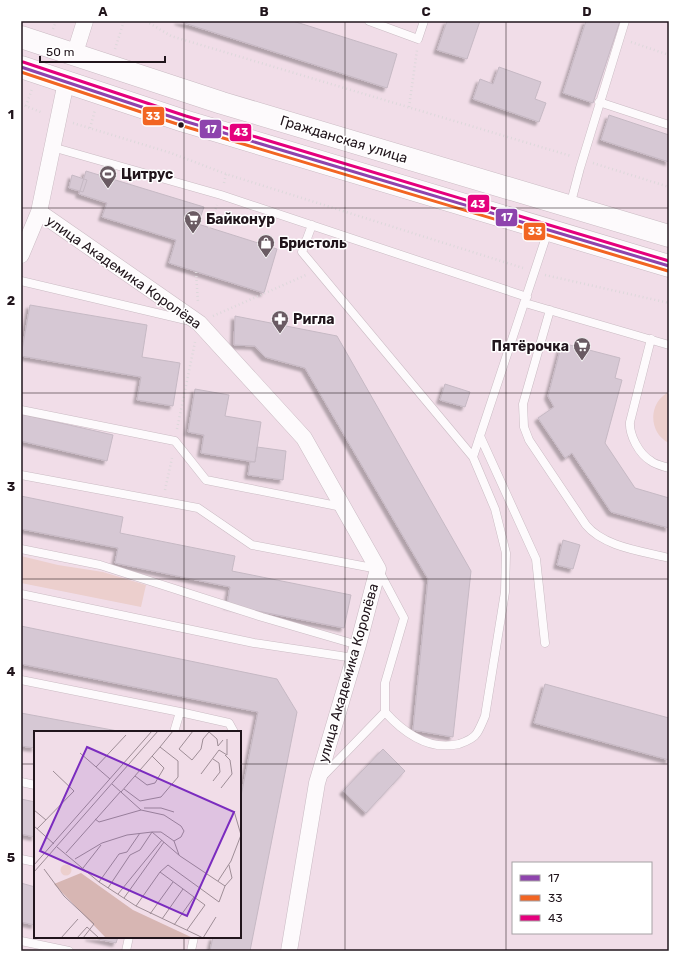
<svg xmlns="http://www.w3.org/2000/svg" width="690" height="972" viewBox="0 0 690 972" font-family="Rubik,sans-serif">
<defs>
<filter id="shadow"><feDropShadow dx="-3.5" dy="3.5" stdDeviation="1" flood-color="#0004"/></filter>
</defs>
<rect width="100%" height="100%" fill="#f1dde8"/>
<path fill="#eccfcd" d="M669 392V443C648 433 648 402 669 392Z
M21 556 58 565 103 572 146 585 141 607 21 583Z"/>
<path fill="#d6c8d4" stroke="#c6b9c4" filter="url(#shadow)" d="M178 21H293L397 54 387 88Z
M447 21H480L467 59 437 50Z
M586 21H620L593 103 563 93Z
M499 67 541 82 535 99 546 103 539 122 473 99 480 79 493 84Z
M609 115 669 135V162L601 140Z
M86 171 204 207 198 224 277 249 264 293 169 263 176 240 102 217 107 203 79 194Z
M72 175 87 180 83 192 69 188Z
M30 305 147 325 142 357 180 363 173 406 137 400 141 377 21 356Z
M235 316 337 336 471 571 453 737 413 730 428 579 305 368 265 357 255 346 234 345Z
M562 343 620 358 615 378 622 380 605 443 635 488 669 498V528L611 512 572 453 565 458 538 418 554 407 548 396Z
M445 384 470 392 465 407 440 400Z
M195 389 229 395 225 416 261 422 255 462 201 453 204 435 188 432Z
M21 414 113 435 107 461 21 441Z
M257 447 286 451 283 480 248 475 250 462H255Z
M21 496 123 517 120 533 235 556 232 571 351 595 344 628 227 605 230 587 115 563 118 548 21 529Z
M563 540 580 545 573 569 557 565Z
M21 626 277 679 297 712 250 951H210L213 937H240V801L258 712 21 664Z
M545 684 669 718V760L534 723Z
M21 713 123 732H35V748L21 746Z
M383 749 405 771 366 813 343 791Z
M21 799 35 802V837L21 834Z
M21 883 35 887V925L21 922Z
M89 937H118L116 943Z"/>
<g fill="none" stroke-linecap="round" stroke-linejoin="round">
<g stroke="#cabbc3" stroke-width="9">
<path id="lane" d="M369 21 418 39 424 21
M599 102 669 125
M52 147 221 195 527 297
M570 206 580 168 625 21
M312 225 302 252 473 457
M21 281 186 320
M525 303 669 345
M550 310 523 404 524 427 529 440 586 525C604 547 642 551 669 558
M651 339 630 422C629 435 639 454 651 461 656 465 663 466 669 468
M21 410 175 441 206 480 342 507
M480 436 536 559 545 643
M21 475 198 508 252 545 378 569 404 618 385 683V712C404 733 430 751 459 744 465 742 474 738 477 733 480 728 483 721 485 716L505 592 506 553 495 509 473 457 548 231
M21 549 100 565 262 617 358 645
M21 594 254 643 354 658
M21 680 180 712 174 732
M180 712 229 723 234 732
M323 776 385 712
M21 782 35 785
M21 859 35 862
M21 941 69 951
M126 951 129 937
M191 951 194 937"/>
</g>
<g stroke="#cabbc3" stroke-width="17">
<path id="street" d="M74 56 85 21
M39 212 199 323 304 438 378 569 358 645 317 783 289 951
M21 255 39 212 66 82"/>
</g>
<g stroke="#cabbc3" stroke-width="23">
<path id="secondary" d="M21 37 222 103 669 236
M21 67 184 121 669 266"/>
</g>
<path stroke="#ddd8db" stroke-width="2.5" stroke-dasharray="1 3" stroke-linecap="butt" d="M146 21 171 36 571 156
M53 29 56 21
M631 42 669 55
M115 49 124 21
M21 104 43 113
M26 106 32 89
M409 107 417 50
M73 123 171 153 226 174 523 268
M90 128 95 110
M593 163 669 187
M224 183 226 174
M209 228 217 205
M196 272 198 303
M545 275 669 303
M213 316 306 275
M177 429 195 342
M165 490 172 458"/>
<use href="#lane" stroke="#fdfafc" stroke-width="8"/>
<use href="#street" stroke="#fdfafc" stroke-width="16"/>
<use href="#secondary" stroke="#fdfafc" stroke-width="22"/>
<g stroke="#fff" stroke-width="6">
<path id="bus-1" d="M21 67 184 121 669 266"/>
</g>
<g stroke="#fff" stroke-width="6">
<path id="bus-2" d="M21 72 183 126 668 271"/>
</g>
<g stroke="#fff" stroke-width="6">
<path id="bus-3" d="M23 62 186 116 669 261"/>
</g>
<use href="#bus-1" stroke="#8e44ad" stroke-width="3"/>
<use href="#bus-2" stroke="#f26522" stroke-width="3"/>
<use href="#bus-3" stroke="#e5007d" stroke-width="3"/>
</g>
<path fill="none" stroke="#21151c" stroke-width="1" stroke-opacity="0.55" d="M184 21V732M345 21V951M506 21V951M21 208H669M21 393H669M21 579H669M21 764H35M240 764H669M184 937V951"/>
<defs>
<g id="stadium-pin" transform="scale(0.9)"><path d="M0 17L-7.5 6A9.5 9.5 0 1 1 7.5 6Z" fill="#6a5b63" stroke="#fff"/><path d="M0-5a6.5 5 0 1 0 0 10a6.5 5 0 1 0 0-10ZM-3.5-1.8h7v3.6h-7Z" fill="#fff"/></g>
<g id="supermarket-pin" transform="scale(0.9)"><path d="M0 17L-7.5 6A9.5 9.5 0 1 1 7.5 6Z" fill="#6a5b63" stroke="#fff"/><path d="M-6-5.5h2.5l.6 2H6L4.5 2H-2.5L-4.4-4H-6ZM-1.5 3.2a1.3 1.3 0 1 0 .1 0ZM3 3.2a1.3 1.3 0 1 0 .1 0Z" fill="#fff"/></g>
<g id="shop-pin" transform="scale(0.9)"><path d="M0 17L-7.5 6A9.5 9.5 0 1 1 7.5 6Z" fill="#6a5b63" stroke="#fff"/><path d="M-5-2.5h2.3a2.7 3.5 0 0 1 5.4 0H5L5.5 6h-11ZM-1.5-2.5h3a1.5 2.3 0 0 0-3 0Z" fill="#fff"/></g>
<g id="pharmacy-pin" transform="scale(0.9)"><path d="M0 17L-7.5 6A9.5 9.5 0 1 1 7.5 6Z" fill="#6a5b63" stroke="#fff"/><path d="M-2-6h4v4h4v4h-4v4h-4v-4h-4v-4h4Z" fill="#fff"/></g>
</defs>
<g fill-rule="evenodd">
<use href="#stadium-pin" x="108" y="174"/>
<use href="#supermarket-pin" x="193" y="219"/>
<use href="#shop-pin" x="266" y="243"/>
<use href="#pharmacy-pin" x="280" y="319"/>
<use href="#supermarket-pin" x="582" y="346"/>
</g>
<circle fill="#21151c" stroke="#fff" stroke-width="1.5" cx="181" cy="125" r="3.5"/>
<g text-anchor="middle" stroke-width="3" stroke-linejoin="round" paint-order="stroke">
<g font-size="14" fill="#21151c" stroke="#fff">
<text transform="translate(344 139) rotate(17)" y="5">Гражданская улица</text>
<text transform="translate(124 272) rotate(35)" y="5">улица Академика Королёва</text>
<text transform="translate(348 673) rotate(-74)" y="5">улица Академика Королёва</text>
</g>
<g font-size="14" font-weight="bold" fill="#21151c" stroke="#fff" text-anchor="start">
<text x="121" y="179">Цитрус</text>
<text x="206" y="224">Байконур</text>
<text x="279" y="248">Бристоль</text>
<text x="293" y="324">Ригла</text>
<text x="569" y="351" text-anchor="end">Пятёрочка</text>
</g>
</g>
<g transform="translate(34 731)">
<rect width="207" height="207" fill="#f1dde8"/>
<path d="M26.5 139a5.5 5.5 0 1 1 11 0a5.5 5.5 0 1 1-11 0Z" fill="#eccfcd"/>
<path d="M47 142 99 179 159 207H72L20 153Z" fill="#d7b6b3"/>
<path fill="none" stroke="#9e8d96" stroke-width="1" d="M159 0 145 18 158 29 167 18 169 8 175 1M174 0 183 8 184 15 189 9M126 16 139 0M46 22 76 48M62 36 92 4M167 43 185 19 193 24V8M101 45 113 54 121 52 130 37 118 25M179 50 186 41 185 32 179 28M187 57 198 43 196 29 191 24M87 61 126 16 144 30V46L127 66 106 70 90 58M110 77H127L140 81M0 79 12 89M61 88 65 91 107 79M0 95 20 113M3 98 40 60 19 40M140 110 145 124M23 116 65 151 102 175 163 204 169 207 182 186M32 122 87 60M41 128 68 112 93 104 118 101 146 125 191 155M0 134 118 0M49 137 67 114M10 138 30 165 60 193 49 207M0 141 124 0M126 141 134 134 185 171 191 155 198 147 195 134M184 150 197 130 207 104 200 80M65 151 85 123 93 121 106 102M74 157 96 124 106 119 118 101H127L140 110 147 106 150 100 147 95 130 84 107 79 78 53M84 163 128 109M90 167 130 111M102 175 126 141 160 166 140 194M116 183 139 151M128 188 149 158M153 199 171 174 160 166M27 207 44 188M43 207 53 196 65 207"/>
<path fill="#7b2cbf" fill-opacity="0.15" stroke="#7b2cbf" stroke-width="2" d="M53 16 200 81 153 185 6 120Z"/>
<rect width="207" height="207" fill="none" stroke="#21151c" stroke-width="2"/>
</g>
<g stroke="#fff" stroke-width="1.5">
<rect x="142" y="106" width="23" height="20" rx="4" fill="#f26522"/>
<rect x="199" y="119" width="23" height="20" rx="4" fill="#8e44ad"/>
<rect x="229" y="123" width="23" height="19" rx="4" fill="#e5007d"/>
<rect x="467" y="194" width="23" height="19" rx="4" fill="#e5007d"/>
<rect x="495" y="208" width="23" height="19" rx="4" fill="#8e44ad"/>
<rect x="523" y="222" width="23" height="19" rx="4" fill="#f26522"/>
</g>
<g font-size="11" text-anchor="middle" font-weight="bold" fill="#fff">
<text x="153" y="120">33</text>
<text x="211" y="133">17</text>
<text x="241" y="136">43</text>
<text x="478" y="208">43</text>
<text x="507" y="221">17</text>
<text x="535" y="235">33</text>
</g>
<rect width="690" height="972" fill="none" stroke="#ffffff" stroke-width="44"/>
<rect x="512" y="862" width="140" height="72" fill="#ffffff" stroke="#a6a1a4"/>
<rect x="520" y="875" width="20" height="6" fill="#8e44ad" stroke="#a6a1a4"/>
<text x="548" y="882" font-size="12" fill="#21151c">17</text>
<rect x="520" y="895" width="20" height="6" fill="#f26522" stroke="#a6a1a4"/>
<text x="548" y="902" font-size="12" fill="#21151c">33</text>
<rect x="520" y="915" width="20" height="6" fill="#e5007d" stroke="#a6a1a4"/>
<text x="548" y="922" font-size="12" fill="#21151c">43</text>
<path d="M40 56v6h125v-6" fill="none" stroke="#21151c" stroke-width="2"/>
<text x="46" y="56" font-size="12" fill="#21151c" stroke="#ffffff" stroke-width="3" paint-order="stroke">50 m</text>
<rect x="22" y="22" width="646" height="928" fill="none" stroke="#21151c" stroke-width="1.5"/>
<g font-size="13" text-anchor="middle" font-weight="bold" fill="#21151c">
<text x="103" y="16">A</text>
<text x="264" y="16">B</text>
<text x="426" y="16">C</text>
<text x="587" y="16">D</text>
<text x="11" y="119">1</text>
<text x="11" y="305">2</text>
<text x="11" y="491">3</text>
<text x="11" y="676">4</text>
<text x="11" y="862">5</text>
</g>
</svg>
